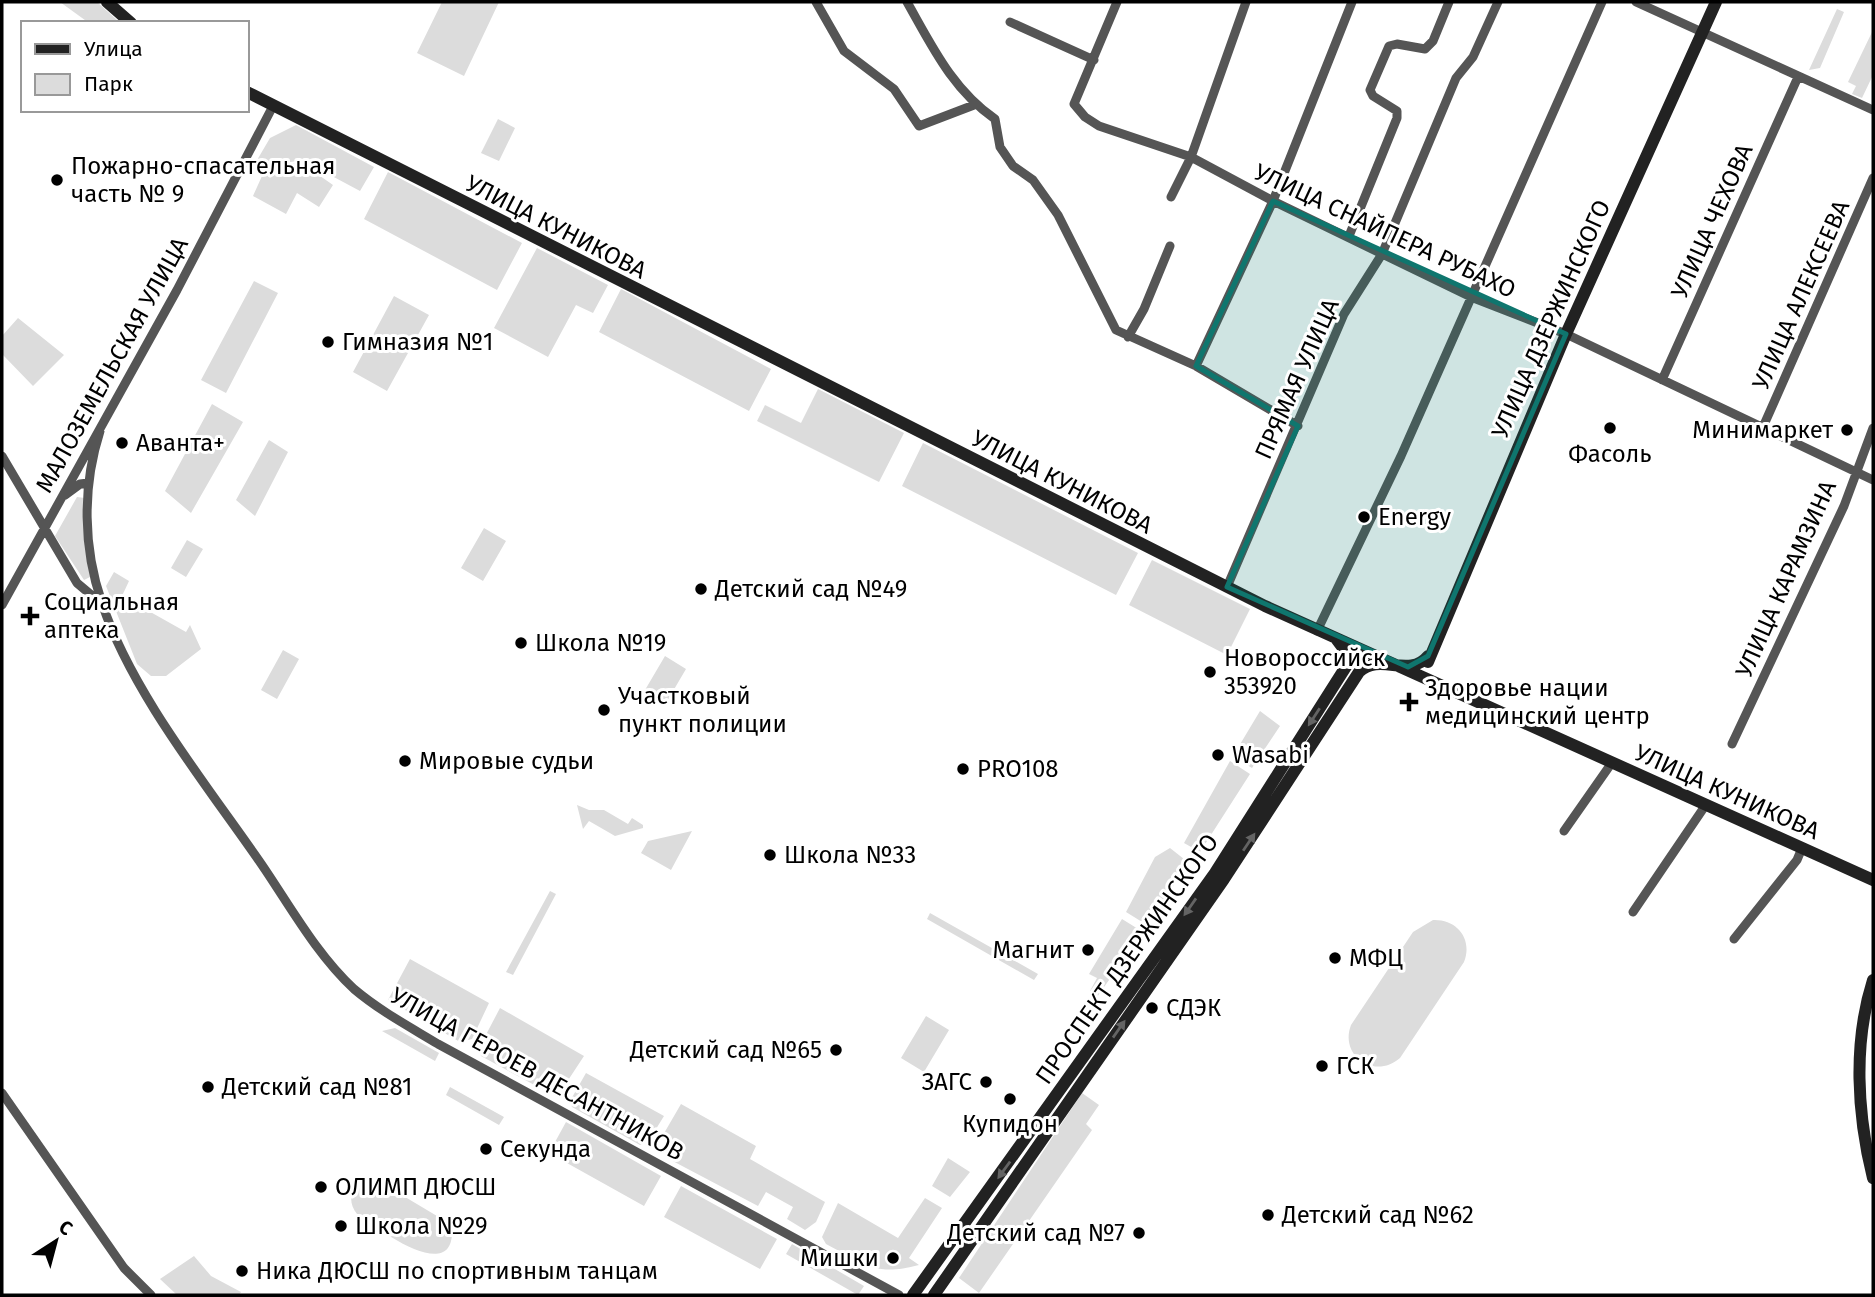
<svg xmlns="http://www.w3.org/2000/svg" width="1875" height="1297" viewBox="0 0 1875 1297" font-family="'Fira Sans',sans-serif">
<rect width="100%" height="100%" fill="#fff"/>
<path fill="#dcdcdc" d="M60 2H97L117 20 89 23Z
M442 2H499L464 76 417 53Z
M1837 9 1844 12 1820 68 1809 70Z
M1873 30V75L1862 98 1852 94 1856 86 1848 82Z
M498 119 515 128 499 161 481 153Z
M296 125 374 167 360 191 302 160 285 163 303 164 333 185 319 207 297 193 286 214 253 196 262 176 278 164 253 167 270 138Z
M388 172 522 243 497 290 364 219Z
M537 248 608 285 593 313 576 305 548 357 494 328Z
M254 281 278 293 226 393 201 380Z
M621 289 771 369 749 411 599 332Z
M394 296 429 315 387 391 353 372Z
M18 318 64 355 33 386 2 354V336Z
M818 389 904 433 879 482 757 421 765 405 801 423Z
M212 404 243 422 191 513 165 491Z
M269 440 288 452 255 516 236 500Z
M923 443 1138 553 1116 595 902 486Z
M77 497 85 498 90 577 84 580 55 536Z
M484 528 506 541 483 581 461 568Z
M187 540 203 549 186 577 171 568Z
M1152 560 1250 609 1227 655 1129 605Z
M114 572 129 581 122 596 186 632 190 625 201 649 166 676H151L137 664 106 586Z
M283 650 299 659 277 699 261 690Z
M665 656 686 669 666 703 645 690Z
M1260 711 1280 726 1252 768 1233 756Z
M1230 761 1250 774 1200 852 1184 843Z
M577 805 589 810H604L628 824 632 818 643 825V828L615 836 589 821 583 829Z
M692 831 671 870 641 853 648 841Z
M1170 848 1189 863 1147 925 1126 912 1155 857Z
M550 891 556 894 513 975 506 972Z
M930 913 1038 974 1034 980 927 919Z
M1122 919 1143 932 1097 997 1090 991 1097 978 1089 974Z
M1433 920C1457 919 1473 939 1464 962L1400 1058C1375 1080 1339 1056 1351 1025L1413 932Z
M410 959 489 1003 472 1039 460 1042 388 1000Z
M500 1008 584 1056 559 1094H551L481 1056 479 1048Z
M926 1016 949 1030 924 1072 901 1058Z
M395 1028 439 1053 435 1061 382 1031Z
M586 1073 664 1116 648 1142 640 1145 572 1107 570 1101Z
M450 1087 504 1117 499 1125 446 1095Z
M1082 1093 1099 1105 1086 1124 1092 1130 979 1293 959 1278Z
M681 1104 756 1146 750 1159 825 1202 816 1222 805 1230 787 1219 793 1207 766 1192 758 1206 667 1158 663 1135Z
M566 1122 661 1176 644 1206 549 1153Z
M948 1158 970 1172 950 1197 932 1186Z
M369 1180 380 1182 442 1219 452 1233C451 1284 375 1227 357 1214 346 1200 351 1185 369 1180Z
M681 1186 777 1239 760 1269 664 1217Z
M925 1198 942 1208 909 1258 919 1265C875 1277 864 1264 826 1244L822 1237 838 1203 898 1238Z
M792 1244 864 1286 858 1295 786 1254Z
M194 1256 211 1276 241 1292 239 1295H177L160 1279Z"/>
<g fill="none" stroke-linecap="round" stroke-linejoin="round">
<path stroke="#555" stroke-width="9" d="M816 2 844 51 894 89 919 126 974 105
M907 2C932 46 952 89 995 119L1000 147 1013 166 1033 180 1058 215 1116 330 1196 366 1298 426
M1117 2 1074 104 1085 117 1099 126 1191 157 1273 201 1471 297 1566 334 1873 480
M1636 2 1873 110
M1010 22 1094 60
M1171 197 1191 157 1246 2
M1349 236 1397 118V111L1373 96 1370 90 1389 46 1397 44 1425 49 1433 41 1449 2
M1128 337 1144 309 1170 246
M1196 366 1273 201 1352 2
M1662 380 1798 77
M1763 427 1873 178
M100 431C82 487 83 548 102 603 131 692 209 788 262 865 290 906 317 955 354 989 380 1011 410 1027 438 1044L899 1295
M2 456 77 583 102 604
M65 495 80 484 88 483
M1227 587 1344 314 1382 254 1456 78 1473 57 1498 2
M2 605 177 290 273 106
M1317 631 1401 456 1602 2
M1732 744 1844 506 1873 428
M1564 831 1611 764
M1633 912 1705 806
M1734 939 1797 860 1802 848
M2 1093 124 1268 151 1295"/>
<path stroke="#222" stroke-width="12" d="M107 2 131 23
M247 92 1265 606 1873 880
M1428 662 1566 334 1716 2
M1873 980C1853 1043 1857 1114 1873 1178
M913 1295 1215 873 1347 665 1346 652 1337 640
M934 1295 1224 879 1359 672C1380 652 1409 679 1428 656"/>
</g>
<defs><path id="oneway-solid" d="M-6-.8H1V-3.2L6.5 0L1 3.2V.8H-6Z" transform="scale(1.75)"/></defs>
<g fill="#646464">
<use href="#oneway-solid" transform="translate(1314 717) rotate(123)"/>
<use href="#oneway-solid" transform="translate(1249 842) rotate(-56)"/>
<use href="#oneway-solid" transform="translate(1190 907) rotate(125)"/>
<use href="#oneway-solid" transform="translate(1119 1029) rotate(-55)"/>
<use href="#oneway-solid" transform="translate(1004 1170) rotate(126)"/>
</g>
<path fill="#0f766e" fill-opacity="0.2" stroke="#0f766e" stroke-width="5" stroke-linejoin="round" d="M1273 201 1566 334 1428 656 1408 667 1227 587 1298 426 1196 366Z"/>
<g fill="#000" stroke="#fff" stroke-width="2.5">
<circle cx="57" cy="180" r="7"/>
<circle cx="328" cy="342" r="7"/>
<circle cx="1610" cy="428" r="7"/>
<circle cx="1847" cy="430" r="7"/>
<circle cx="122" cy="443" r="7"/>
<circle cx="1364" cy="517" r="7"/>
<circle cx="701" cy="589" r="7"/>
<path d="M26.5 605.5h7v7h7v7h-7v7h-7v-7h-7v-7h7z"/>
<circle cx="521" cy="643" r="7"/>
<circle cx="1210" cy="672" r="7"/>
<path d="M1405.5 691.5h7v7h7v7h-7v7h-7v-7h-7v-7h7z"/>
<circle cx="604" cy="710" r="7"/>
<circle cx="1218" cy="755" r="7"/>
<circle cx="405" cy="761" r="7"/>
<circle cx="963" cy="769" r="7"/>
<circle cx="770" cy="855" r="7"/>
<circle cx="1088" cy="950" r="7"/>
<circle cx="1335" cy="958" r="7"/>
<circle cx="1152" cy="1008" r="7"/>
<circle cx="836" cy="1050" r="7"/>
<circle cx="1322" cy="1066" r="7"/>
<circle cx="986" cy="1082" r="7"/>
<circle cx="208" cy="1087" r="7"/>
<circle cx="1010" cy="1099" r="7"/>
<circle cx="486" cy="1149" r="7"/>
<circle cx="321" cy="1187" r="7"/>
<circle cx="1268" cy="1215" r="7"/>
<circle cx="341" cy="1226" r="7"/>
<circle cx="1139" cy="1233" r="7"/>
<circle cx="893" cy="1258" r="7"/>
<circle cx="242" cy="1271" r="7"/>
</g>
<g text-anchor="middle" stroke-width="6" stroke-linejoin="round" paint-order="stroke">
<g font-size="24" fill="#000" stroke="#fff" text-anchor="start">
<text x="71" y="174">Пожарно-спасательная<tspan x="71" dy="28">часть № 9</tspan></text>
<text x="342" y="350">Гимназия №1</text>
<text x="1833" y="438" text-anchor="end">Минимаркет</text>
<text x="136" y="451">Аванта+</text>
<text x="1610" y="462" text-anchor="middle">Фасоль</text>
<text x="1378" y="525">Energy</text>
<text x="715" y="597">Детский сад №49</text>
<text x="44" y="610">Социальная<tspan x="44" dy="28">аптека</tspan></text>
<text x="535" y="651">Школа №19</text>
<text x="1224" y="666">Новороссийск<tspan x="1224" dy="28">353920</tspan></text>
<text x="1425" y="696">Здоровье нации<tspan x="1425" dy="28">медицинский центр</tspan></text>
<text x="618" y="704">Участковый<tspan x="618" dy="28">пункт полиции</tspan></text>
<text x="1232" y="763">Wasabi</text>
<text x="419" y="769">Мировые судьи</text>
<text x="977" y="777">PRO108</text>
<text x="784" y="863">Школа №33</text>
<text x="1074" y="958" text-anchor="end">Магнит</text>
<text x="1349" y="966">МФЦ</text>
<text x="1166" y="1016">СДЭК</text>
<text x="822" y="1058" text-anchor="end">Детский сад №65</text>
<text x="1336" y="1074">ГСК</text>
<text x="972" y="1090" text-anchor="end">ЗАГС</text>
<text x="222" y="1095">Детский сад №81</text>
<text x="1010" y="1132" text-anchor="middle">Купидон</text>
<text x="500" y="1157">Секунда</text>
<text x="335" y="1195">ОЛИМП ДЮСШ</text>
<text x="1282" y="1223">Детский сад №62</text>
<text x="355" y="1234">Школа №29</text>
<text x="1125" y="1241" text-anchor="end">Детский сад №7</text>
<text x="879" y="1266" text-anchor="end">Мишки</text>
<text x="256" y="1279">Ника ДЮСШ по спортивным танцам</text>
</g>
<g font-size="24" fill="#000" stroke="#fff">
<text transform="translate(1712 221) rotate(-66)" y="8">УЛИЦА ЧЕХОВА</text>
<text transform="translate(556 227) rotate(27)" y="8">УЛИЦА КУНИКОВА</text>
<text transform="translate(1385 231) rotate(25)" y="8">УЛИЦА СНАЙПЕРА РУБАХО</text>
<text transform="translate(1801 295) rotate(-66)" y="8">УЛИЦА АЛЕКСЕЕВА</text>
<text transform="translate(1551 319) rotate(-66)" y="8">УЛИЦА ДЗЕРЖИНСКОГО</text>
<text transform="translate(112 365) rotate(-61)" y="8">МАЛОЗЕМЕЛЬСКАЯ УЛИЦА</text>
<text transform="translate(1297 379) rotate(-66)" y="8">ПРЯМАЯ УЛИЦА</text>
<text transform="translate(1062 482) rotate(27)" y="8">УЛИЦА КУНИКОВА</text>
<text transform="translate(1786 579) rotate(-66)" y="8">УЛИЦА КАРАМЗИНА</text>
<text transform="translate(1727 792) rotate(24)" y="8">УЛИЦА КУНИКОВА</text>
<text transform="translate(1127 959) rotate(-55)" y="8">ПРОСПЕКТ ДЗЕРЖИНСКОГО</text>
<text transform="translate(537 1074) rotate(29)" y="8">УЛИЦА ГЕРОЕВ ДЕСАНТНИКОВ</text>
</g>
</g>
<rect width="1875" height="1297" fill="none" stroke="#000000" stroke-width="7"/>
<rect x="21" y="21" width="228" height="91" fill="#ffffff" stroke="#999999" stroke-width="2"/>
<rect x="35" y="44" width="35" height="10" fill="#222222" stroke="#999999" stroke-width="2"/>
<text x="84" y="56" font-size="21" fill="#000000">Улица</text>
<rect x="35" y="74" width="35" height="21" fill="#dcdcdc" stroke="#999999" stroke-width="2"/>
<text x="84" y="91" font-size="21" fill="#000000">Парк</text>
<g transform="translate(56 1241) rotate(36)" stroke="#ffffff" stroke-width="5" paint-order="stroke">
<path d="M0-5L12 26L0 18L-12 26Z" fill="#000000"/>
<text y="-10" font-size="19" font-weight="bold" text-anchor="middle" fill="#000000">С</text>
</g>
</svg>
